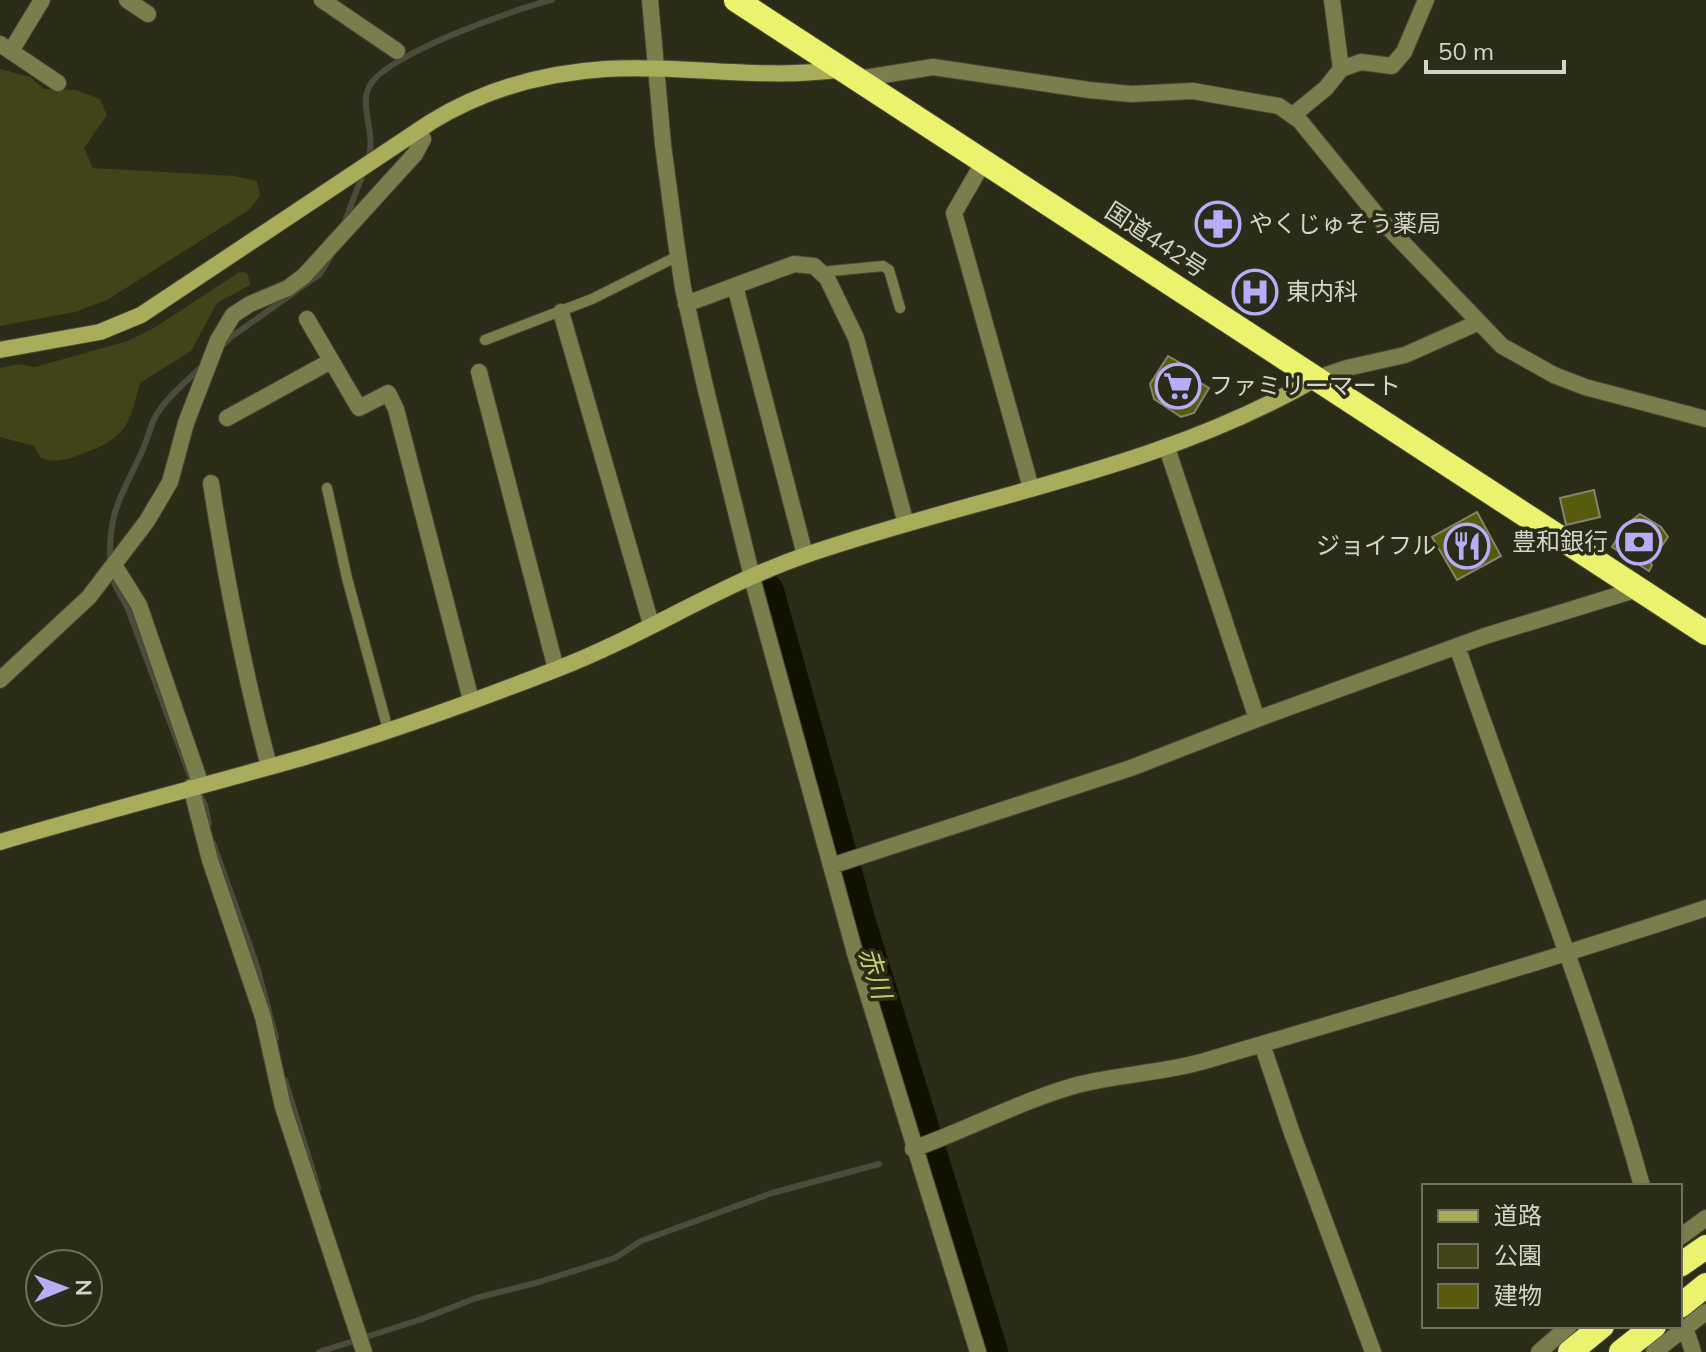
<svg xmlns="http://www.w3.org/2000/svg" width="1706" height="1352" viewBox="0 0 1706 1352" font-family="Mulish,'Noto Sans JP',sans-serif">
<rect width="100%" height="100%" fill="#2b2c18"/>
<path fill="#414318" d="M0 69 30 77 44 89 76 90 100 99 107 115 84 148 93 168 234 176 257 181 260 196 249 210 107 300 75 312 0 326Z
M244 272 248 275 250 285 217 303 191 351 140 383C129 425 126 438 84 453 68 459 57 464 41 458L34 446 0 437V368L19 364 35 367 128 341 157 326 238 273Z"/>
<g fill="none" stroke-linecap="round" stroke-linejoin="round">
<path stroke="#4c4c3c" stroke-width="6" d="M368 160C377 136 359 107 369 87 384 55 517 8 552 0
M344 224 364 171
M221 347 231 337 320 274 331 256
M110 564C109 513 118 502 139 458 146 445 149 430 155 417 166 398 186 382 201 367
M110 575 128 609 190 776
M199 793 205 805 209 824
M213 843 256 963 276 1038
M285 1080 318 1188
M319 1352 422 1319 476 1298 539 1282 615 1258 641 1241 772 1193 879 1164"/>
<path stroke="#110" stroke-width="34" d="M767 591 858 919 991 1352"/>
</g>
<path fill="#585b0c" stroke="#83856e" stroke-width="2" d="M1168 356 1189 368 1186 374 1209 388 1194 413 1181 417 1154 399 1150 384Z
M1594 490 1600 517 1566 525 1560 498Z
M1477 512 1501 556 1457 580 1432 537Z
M1640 514 1661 527 1668 537 1650 562 1652 565 1649 571 1612 547 1627 524Z"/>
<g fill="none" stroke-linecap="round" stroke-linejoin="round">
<g stroke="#464734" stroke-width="12">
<path id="lane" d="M821 272 883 266 889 270 900 308
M485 340 592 299 678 256
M327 488 347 578 388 730"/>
</g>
<g stroke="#464734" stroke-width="18">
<path id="street" d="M127 0 148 14
M322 0 397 51
M650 0 663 145 676 242 683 288 705 386 755 589 855 953 978 1352
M1332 0 1341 69
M0 44 58 83
M11 51 42 0
M858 79 933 67 1089 90 1131 94 1193 91 1279 106 1300 121 1380 219 1502 346 1554 375 1585 387 1706 419
M1293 115 1326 88 1341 69 1361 62 1392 66 1404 52 1426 0
M984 161 954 213 1031 488
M735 286 805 555
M686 304 794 264 814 266 827 278 856 338 906 524
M561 312 651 624
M307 319 359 408 388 393 396 409 471 700
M479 372 556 669
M1317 378 1347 368 1405 355 1477 323
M227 418 331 361
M1167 448 1257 719
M211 483C226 579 244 673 269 766
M114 565 139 605 201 785
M1457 646C1518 827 1591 1002 1642 1186
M0 680 89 597 147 521 170 482 186 423 218 340 233 315 250 304 288 288 304 276 415 154 423 139 419 130
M191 787 210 860 263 1017 283 1107 364 1352
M831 866 1131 768 1257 719 1485 636 1638 589
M1262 1044 1292 1133 1373 1352
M913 1149C969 1129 1020 1101 1077 1085 1120 1074 1165 1073 1208 1060 1374 1011 1541 963 1706 908
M1680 1237 1706 1218
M1685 1327 1693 1352
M1539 1352 1569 1326
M1654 1352 1706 1312"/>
</g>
<g stroke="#464734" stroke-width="18">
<path id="secondary" d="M0 350 100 332 141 315 431 122C483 90 544 73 605 69 685 64 762 81 843 69
M0 842C101 812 203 786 305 757 390 732 475 701 557 669 643 636 719 585 806 555 977 496 1159 470 1317 378"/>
</g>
<g stroke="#464734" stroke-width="26">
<path id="highway" d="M736 0 1706 633
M1680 1265 1706 1247
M1680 1306 1706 1285
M1570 1352 1602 1326
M1621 1352 1654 1326"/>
</g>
<use href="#lane" stroke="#7a7d4c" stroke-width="10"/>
<use href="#street" stroke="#7a7d4c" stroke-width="16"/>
<use href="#secondary" stroke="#a8ac5b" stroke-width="16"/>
<use href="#highway" stroke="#ebf26e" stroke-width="24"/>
</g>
<defs>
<g id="pharmacy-ring" transform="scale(2.3)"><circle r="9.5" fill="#2b2c18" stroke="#b8abf7" stroke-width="1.5"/><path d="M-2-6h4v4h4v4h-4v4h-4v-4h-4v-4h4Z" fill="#b8abf7"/></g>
<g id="hospital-ring" transform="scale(2.3)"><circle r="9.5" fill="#2b2c18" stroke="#b8abf7" stroke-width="1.5"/><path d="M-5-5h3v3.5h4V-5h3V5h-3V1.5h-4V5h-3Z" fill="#b8abf7"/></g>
<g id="supermarket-ring" transform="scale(2.3)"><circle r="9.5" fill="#2b2c18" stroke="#b8abf7" stroke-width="1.5"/><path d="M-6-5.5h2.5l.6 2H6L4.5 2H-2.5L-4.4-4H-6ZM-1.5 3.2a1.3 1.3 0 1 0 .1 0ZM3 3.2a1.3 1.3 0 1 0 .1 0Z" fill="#b8abf7"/></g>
<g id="bank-ring" transform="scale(2.3)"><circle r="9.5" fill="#2b2c18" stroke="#b8abf7" stroke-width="1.5"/><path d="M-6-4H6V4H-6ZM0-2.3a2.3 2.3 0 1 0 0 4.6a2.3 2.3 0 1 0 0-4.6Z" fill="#b8abf7"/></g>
<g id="restaurant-ring" transform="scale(2.3)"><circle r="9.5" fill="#2b2c18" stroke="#b8abf7" stroke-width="1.5"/><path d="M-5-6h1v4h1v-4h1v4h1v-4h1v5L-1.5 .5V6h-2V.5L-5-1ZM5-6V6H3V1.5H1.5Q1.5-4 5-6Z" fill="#b8abf7"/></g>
</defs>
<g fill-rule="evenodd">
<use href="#pharmacy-ring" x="1218" y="224"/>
<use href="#hospital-ring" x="1255" y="292"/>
<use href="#supermarket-ring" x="1178" y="386"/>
<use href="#bank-ring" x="1639" y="542"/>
<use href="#restaurant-ring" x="1467" y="546"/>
</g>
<g text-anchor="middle" stroke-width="7" stroke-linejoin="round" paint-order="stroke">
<g font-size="24" fill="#d4d5c9" stroke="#2b2c18" text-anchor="start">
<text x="1249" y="232">やくじゅそう薬局</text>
<text x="1286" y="300">東内科</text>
<text x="1209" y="394">ファミリーマート</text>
<text x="1608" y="550" text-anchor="end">豊和銀行</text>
<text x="1436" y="554" text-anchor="end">ジョイフル</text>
</g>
<g font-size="24" fill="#d4d5c9" stroke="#2b2c18">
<text transform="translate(1156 240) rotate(33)" y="8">国道442号</text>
</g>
<g font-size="26" font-style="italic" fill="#c7cd68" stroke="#2b2c18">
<text transform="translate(875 973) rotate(73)" y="9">赤川</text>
</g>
</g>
<rect x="1422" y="1184" width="260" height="144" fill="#2b2c18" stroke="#6f705f" stroke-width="2"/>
<rect x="1438" y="1210" width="40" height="12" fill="#a8ac5b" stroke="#6f705f" stroke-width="2"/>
<text x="1494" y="1224" font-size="24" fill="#d4d5c9">道路</text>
<rect x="1438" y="1244" width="40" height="24" fill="#414318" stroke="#6f705f" stroke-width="2"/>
<text x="1494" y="1264" font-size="24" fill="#d4d5c9">公園</text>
<rect x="1438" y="1284" width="40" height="24" fill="#585b0c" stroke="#6f705f" stroke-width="2"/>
<text x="1494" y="1304" font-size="24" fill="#d4d5c9">建物</text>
<g transform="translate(64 1288) rotate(89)"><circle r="38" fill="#2b2c18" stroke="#6f705f" stroke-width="2"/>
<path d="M0-6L14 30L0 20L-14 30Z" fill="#b8abf7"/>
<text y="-12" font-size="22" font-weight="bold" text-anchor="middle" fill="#d4d5c9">N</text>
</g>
<path d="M1426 60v12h138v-12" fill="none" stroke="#d4d5c9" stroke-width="4"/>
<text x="1438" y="60" font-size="24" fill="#d4d5c9" stroke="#2b2c18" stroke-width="6" paint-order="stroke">50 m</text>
</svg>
